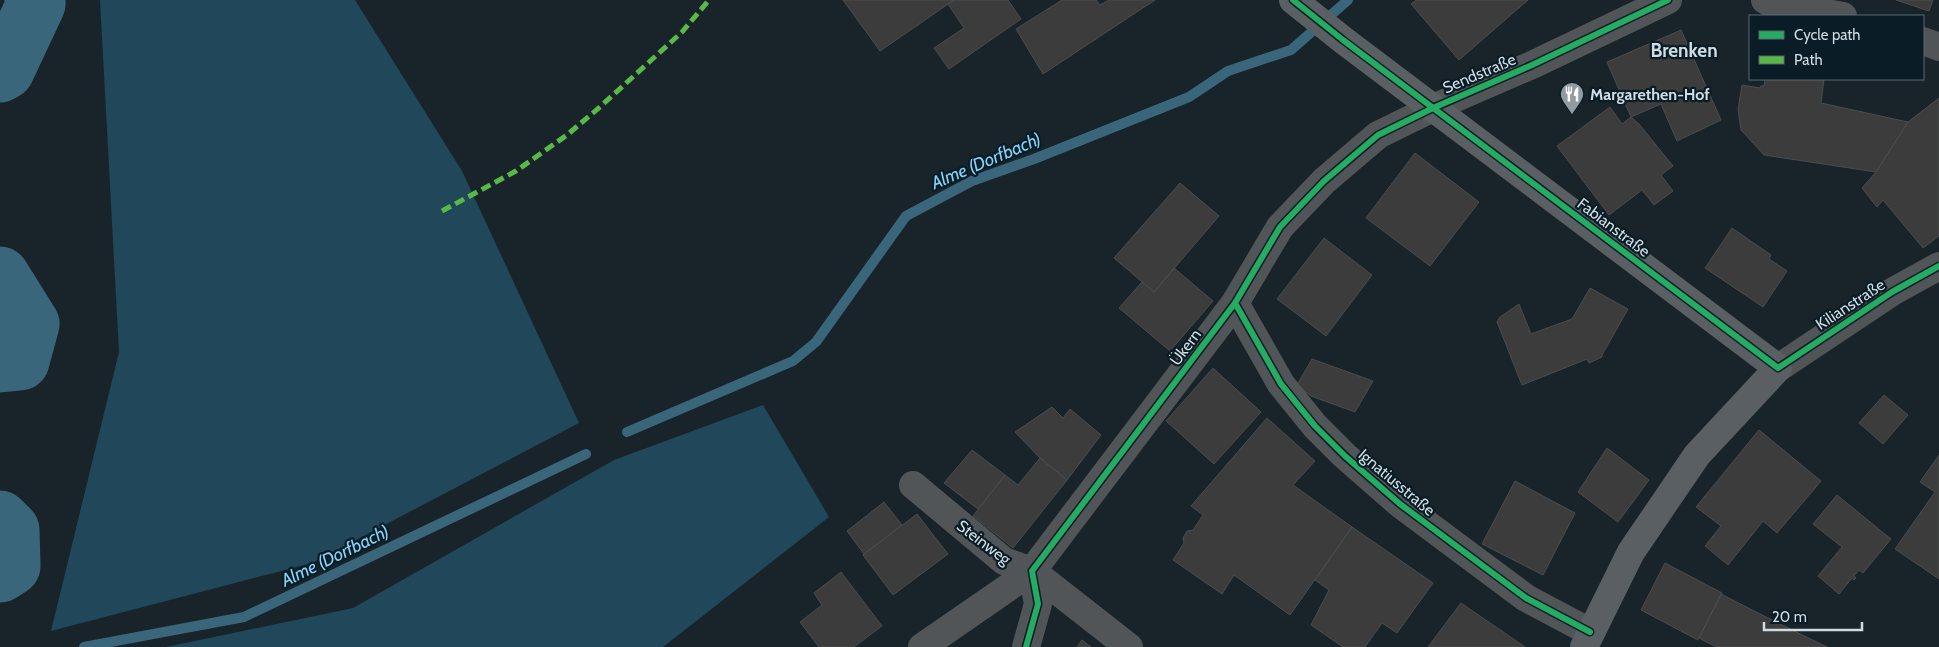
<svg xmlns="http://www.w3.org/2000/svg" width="1939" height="647" viewBox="0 0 1939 647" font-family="Cabin,sans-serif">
<rect width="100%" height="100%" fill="#19242a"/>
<path fill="#21475a" d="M100 0H355L462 171 579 423 312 563 51 631 119 352Z
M763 405 829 517 663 647H166L353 608 614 460Z"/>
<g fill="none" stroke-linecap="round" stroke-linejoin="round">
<path stroke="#3a667c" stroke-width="10" d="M627 432 793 361 816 342 906 216 972 181 1034 159 1189 97 1228 71 1291 50 1348 0
M84 647 244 617 586 454"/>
<path stroke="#3a667c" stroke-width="59" d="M0 73 5 70 36 4 34 0
M0 276 30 324 20 361 0 363
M0 520 10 530 11 566 0 573"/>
</g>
<path fill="#3c3c3c" stroke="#4a4c4d" d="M843 0H954L880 51Z
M954 0H1008L1021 19 949 69 934 48 964 28 948 4Z
M1062 0H1096L1100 5 1109 0H1155L1043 74 1016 29Z
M1416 0H1528L1459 60 1411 4Z
M1896 0H1933L1929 11Z
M1681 30 1721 120 1677 141 1661 104 1631 117 1607 62Z
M1765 79H1824L1821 103 1908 122 1876 172 1764 155 1741 130 1738 109 1742 85 1760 88 1761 86H1764Z
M1939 98V236L1923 248 1883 200 1877 207 1862 188 1876 172 1908 122Z
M1610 107 1622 124 1631 117 1639 124 1673 166 1661 175 1673 191 1654 205 1642 190 1609 215 1557 146Z
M1415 153 1479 202 1430 266 1366 218Z
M1180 183 1219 216 1154 292 1114 258Z
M1732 228 1771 255 1769 259 1787 271 1763 307 1705 268Z
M1324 238 1372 275 1326 336 1277 299Z
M1174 268 1213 301 1170 351 1119 308 1142 282 1154 292Z
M1590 288 1628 309 1602 355V357L1589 363 1587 359 1522 385 1497 322 1500 317 1519 304 1531 334 1572 319Z
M1312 359 1373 381 1355 412 1311 396 1297 385Z
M1213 368 1261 412 1214 464 1166 421Z
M1884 395 1908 415 1883 444 1859 423Z
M1052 407 1063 418 1070 409 1101 435 1067 480 1040 458 1015 432Z
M1267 418 1315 461 1293 485 1352 527 1290 615 1234 575 1222 594 1173 560 1184 543 1183 538 1187 531 1193 530 1203 515 1191 506Z
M1759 430 1821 481 1777 533 1763 521 1728 565 1705 546 1721 526 1696 507Z
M1607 448 1649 480 1618 522 1578 492Z
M972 450 1005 475 978 509 944 483Z
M1939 455V579L1895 549 1935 492 1920 482Z
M1040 458 1067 480 1013 548 973 516 1005 475 1018 485Z
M1515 481 1575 513 1543 575 1482 544Z
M1837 495 1891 539 1863 573 1859 570 1854 576 1856 578 1854 580 1852 578 1839 594 1818 576 1842 547 1813 524Z
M884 502 902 525 864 554 847 531Z
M917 514 948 554 893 595 863 555Z
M1352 527 1433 583 1397 633 1382 623 1365 647H1343L1311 625 1329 590 1315 580Z
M1665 563 1722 593 1698 640 1641 610Z
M841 572 882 626 854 647H819L800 622 822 605 814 593Z
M1721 594 1770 619 1827 647H1716L1699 638Z
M1461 603 1525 647H1428Z
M1082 640 1091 647H1077Z"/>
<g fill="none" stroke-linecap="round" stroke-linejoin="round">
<path stroke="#515557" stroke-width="28" d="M1765 0 1770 3 1843 16
M1923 41 1939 47
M1235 303 1281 384 1315 426 1345 456 1400 504 1526 598 1590 632
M1778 368 1892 292 1939 266
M913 485 1004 561 1032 571 1129 647
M922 647 1032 571
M1026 647 1038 604 1032 571 1235 303 1280 227 1324 181 1378 135 1433 108 1532 65 1668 0"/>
<path stroke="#595f62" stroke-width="28" d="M1293 0 1343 40 1778 368 1697 455 1631 552 1584 647"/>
<path stroke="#58b947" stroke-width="5" stroke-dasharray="10 5" stroke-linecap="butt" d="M442 211 516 171 567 135 601 106 682 32 709 0"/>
<g stroke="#0a1d26" stroke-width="9">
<path id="cycleway" d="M1293 0 1343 40 1778 368 1892 292 1939 266
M1235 303 1281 384 1315 426 1345 456 1400 504 1526 598 1590 632
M1026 647 1038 604 1032 571 1235 303 1280 227 1324 181 1378 135 1433 108 1532 65 1668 0"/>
</g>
<use href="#cycleway" stroke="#26ab63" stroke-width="6"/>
</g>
<defs>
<g id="restaurant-pin" transform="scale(1.25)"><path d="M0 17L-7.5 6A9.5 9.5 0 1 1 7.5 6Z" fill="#909ba2" stroke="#0a1d26"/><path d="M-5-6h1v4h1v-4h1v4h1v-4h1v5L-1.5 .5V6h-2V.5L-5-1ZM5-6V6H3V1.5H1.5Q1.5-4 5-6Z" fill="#fff"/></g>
</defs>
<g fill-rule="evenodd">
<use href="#restaurant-pin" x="1572" y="94"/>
</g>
<g text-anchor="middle" stroke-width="4.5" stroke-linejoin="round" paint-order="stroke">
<g font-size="16" fill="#d0dbe2" stroke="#0a1d26">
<text transform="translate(1479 73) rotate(-23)" y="6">Sendstraße</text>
<text transform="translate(1614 227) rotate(37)" y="6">Fabianstraße</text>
<text transform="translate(1850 304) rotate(-33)" y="6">Kilianstraße</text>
<text transform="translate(1185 347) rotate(-53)" y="6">Ükern</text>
<text transform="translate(1397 482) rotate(40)" y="6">Ignatiusstraße</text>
<text transform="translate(984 542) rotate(37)" y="6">Steinweg</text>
</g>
<g font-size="16" font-weight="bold" fill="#d0dbe2" stroke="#0a1d26" text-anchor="start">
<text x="1590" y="100">Margarethen-Hof</text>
</g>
<g font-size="18" font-style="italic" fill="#86d3fa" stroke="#0a1d26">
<text transform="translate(986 161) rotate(-23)" y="6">Alme (Dorfbach)</text>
<text transform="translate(335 556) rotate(-26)" y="6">Alme (Dorfbach)</text>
</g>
<g font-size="19" font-weight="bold" fill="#d0dbe2" stroke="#0a1d26">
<text x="1684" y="57">Brenken</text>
</g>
</g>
<rect x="1749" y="15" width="175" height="65" fill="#0a1d26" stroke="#596971"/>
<rect x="1759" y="31" width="25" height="8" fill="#26ab63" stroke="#596971"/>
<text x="1794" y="40" font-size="15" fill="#d0dbe2">Cycle path</text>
<rect x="1759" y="56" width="25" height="8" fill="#58b947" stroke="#596971"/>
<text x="1794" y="65" font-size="15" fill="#d0dbe2">Path</text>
<path d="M1764 622v8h98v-8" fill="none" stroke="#d0dbe2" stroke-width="2.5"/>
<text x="1772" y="622" font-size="15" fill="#d0dbe2" stroke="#0a1d26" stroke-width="4" paint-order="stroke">20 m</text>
</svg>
